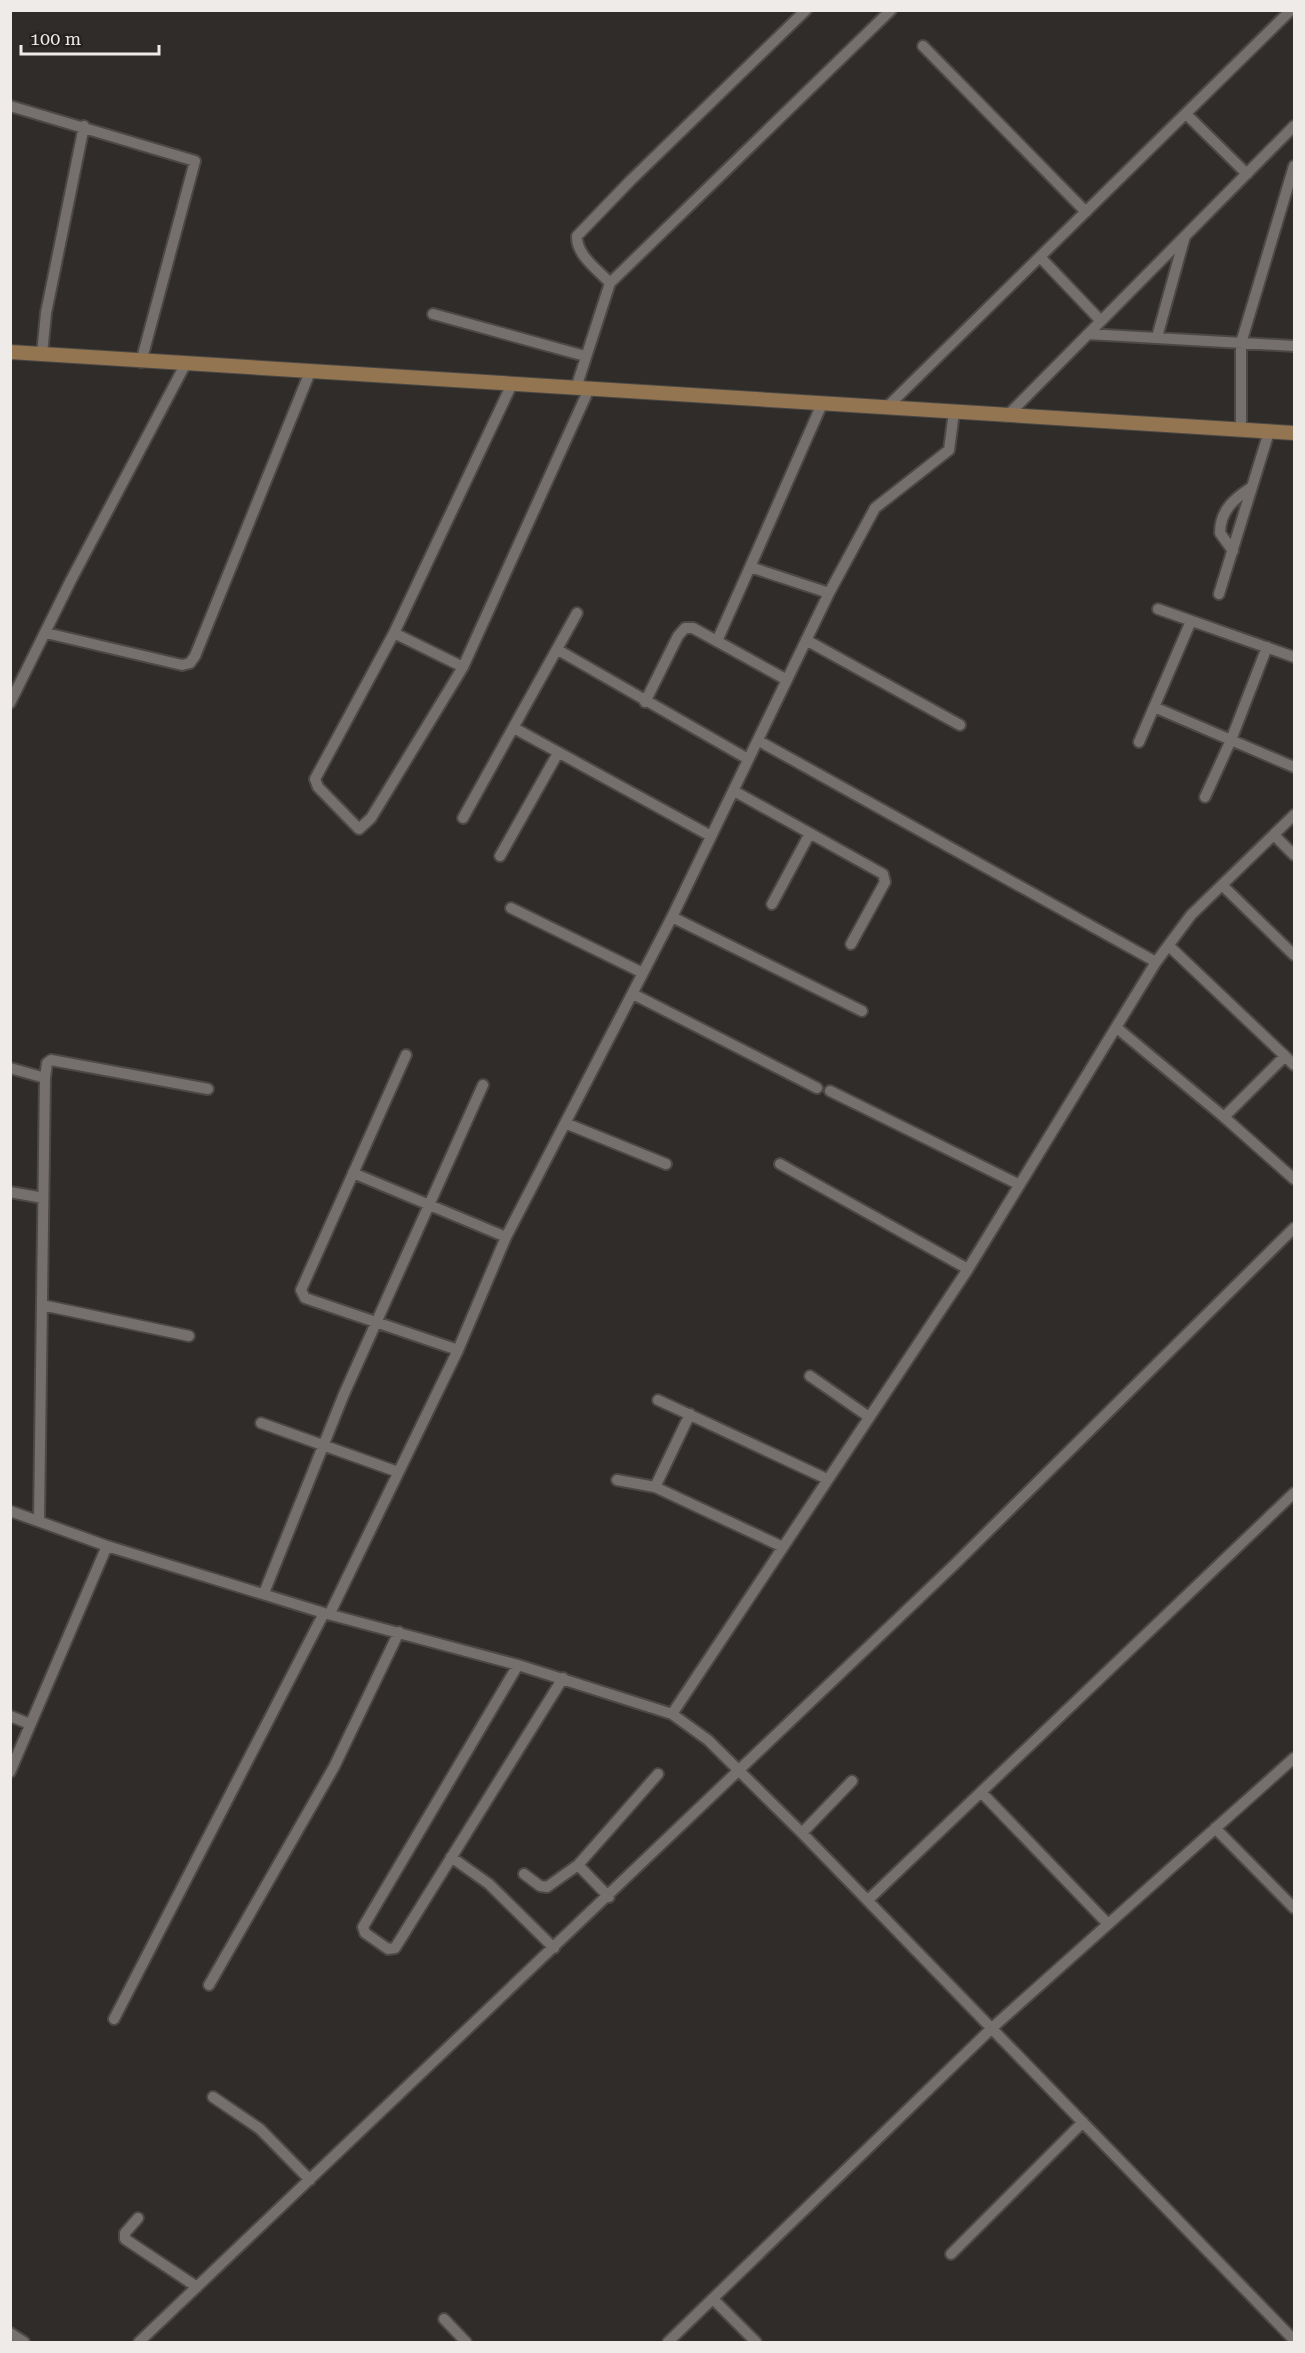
<svg xmlns="http://www.w3.org/2000/svg" width="1305" height="2353" viewBox="0 0 1305 2353" font-family="'Roboto Serif',serif">
<rect width="100%" height="100%" fill="#302c2a"/>
<g fill="none" stroke-linecap="round" stroke-linejoin="round">
<g stroke="#4b4846" stroke-width="14">
<path id="minor" d="M923 46 1086 212
M10 106 195 161 141 362
M1186 114 1247 174
M1040 257 1101 321
M610 283 891 10
M433 314 585 356
M1088 334 1294 346
M1157 337 1185 236
M42 354 46 313 84 126
M512 384 394 633 315 779 318 787 359 829 371 818 463 667 589 389
M576 388 610 283C598 270 576 255 577 236L630 181 806 10
M886 408 1291 10
M1007 416 1294 126
M1241 430V343L1294 166
M1233 551 1220 533C1220 510 1235 498 1252 487
M750 567 822 404
M1219 594 1269 432
M1158 609 1294 657
M46 633 182 665 190 663 195 656 310 372
M394 633 463 667
M806 640 960 725
M717 641 750 567 829 593
M558 650 748 759
M645 702 678 636 685 628H693L787 680
M10 703 71 580 185 365
M1154 707 1294 767
M514 728 709 835
M759 741 1156 962
M1139 742 1191 621
M734 791 883 874 885 882 851 944
M1205 797 1231 740 1267 647
M463 818 577 613
M1274 835 1294 855
M500 856 558 753
M1222 885 1294 955
M772 904 809 835
M511 908 643 973
M672 917 862 1011
M1169 946 1285 1056
M633 994 817 1088
M1117 1028 1224 1117
M406 1055 301 1290 305 1298 458 1350
M1294 1065 1285 1056 1224 1117 1294 1179
M10 1068 45 1078
M830 1091 1018 1184
M565 1123 666 1164
M780 1164 968 1269
M353 1173 506 1237
M10 1192 43 1198
M42 1305 189 1336
M810 1376 869 1417
M658 1400 827 1479
M690 1414 655 1487 783 1547
M261 1423 398 1472
M617 1480 655 1487
M10 1511 107 1546 324 1613 518 1665 672 1714 708 1740 802 1833 1294 2340
M39 1520 45 1078 47 1063 51 1060 208 1089
M264 1593 344 1394 483 1085
M330 1613 458 1350 506 1237 672 917 829 593 875 508 949 450 954 412
M518 1665 363 1927 365 1933 388 1949 395 1948 563 1678
M672 1714 968 1269 1156 962 1191 915 1294 815
M10 1716 30 1724
M10 1772 107 1546
M981 1792 1108 1924
M1215 1828 1294 1908
M802 1833 852 1781
M451 1857 489 1884 554 1948
M524 1874 540 1886 547 1887 578 1865
M609 1897 578 1865 658 1774
M868 1900 1294 1493
M209 1985 334 1767 399 1632
M114 2019 324 1613
M213 2097 260 2129 310 2180
M138 2218 125 2233V2239L197 2287
M951 2254 1083 2122
M713 2299 756 2342
M444 2319 466 2342
M10 2333 24 2342
M139 2342 954 1565 1294 1228
M668 2342 992 2028 1294 1758"/>
</g>
<g stroke="#4b4846" stroke-width="16">
<path id="major" d="M10 352 1294 433"/>
</g>
<use href="#minor" stroke="#75706e" stroke-width="10"/>
<use href="#major" stroke="#937551" stroke-width="14"/>
</g>
<rect width="1305" height="2353" fill="none" stroke="#eeebe9" stroke-width="24"/>
<path d="M21 45v9h138v-9" fill="none" stroke="#eeebe9" stroke-width="3"/>
<text x="30" y="45" font-size="18" fill="#eeebe9" stroke="#262220" stroke-width="4.5" paint-order="stroke">100 m</text>
</svg>
